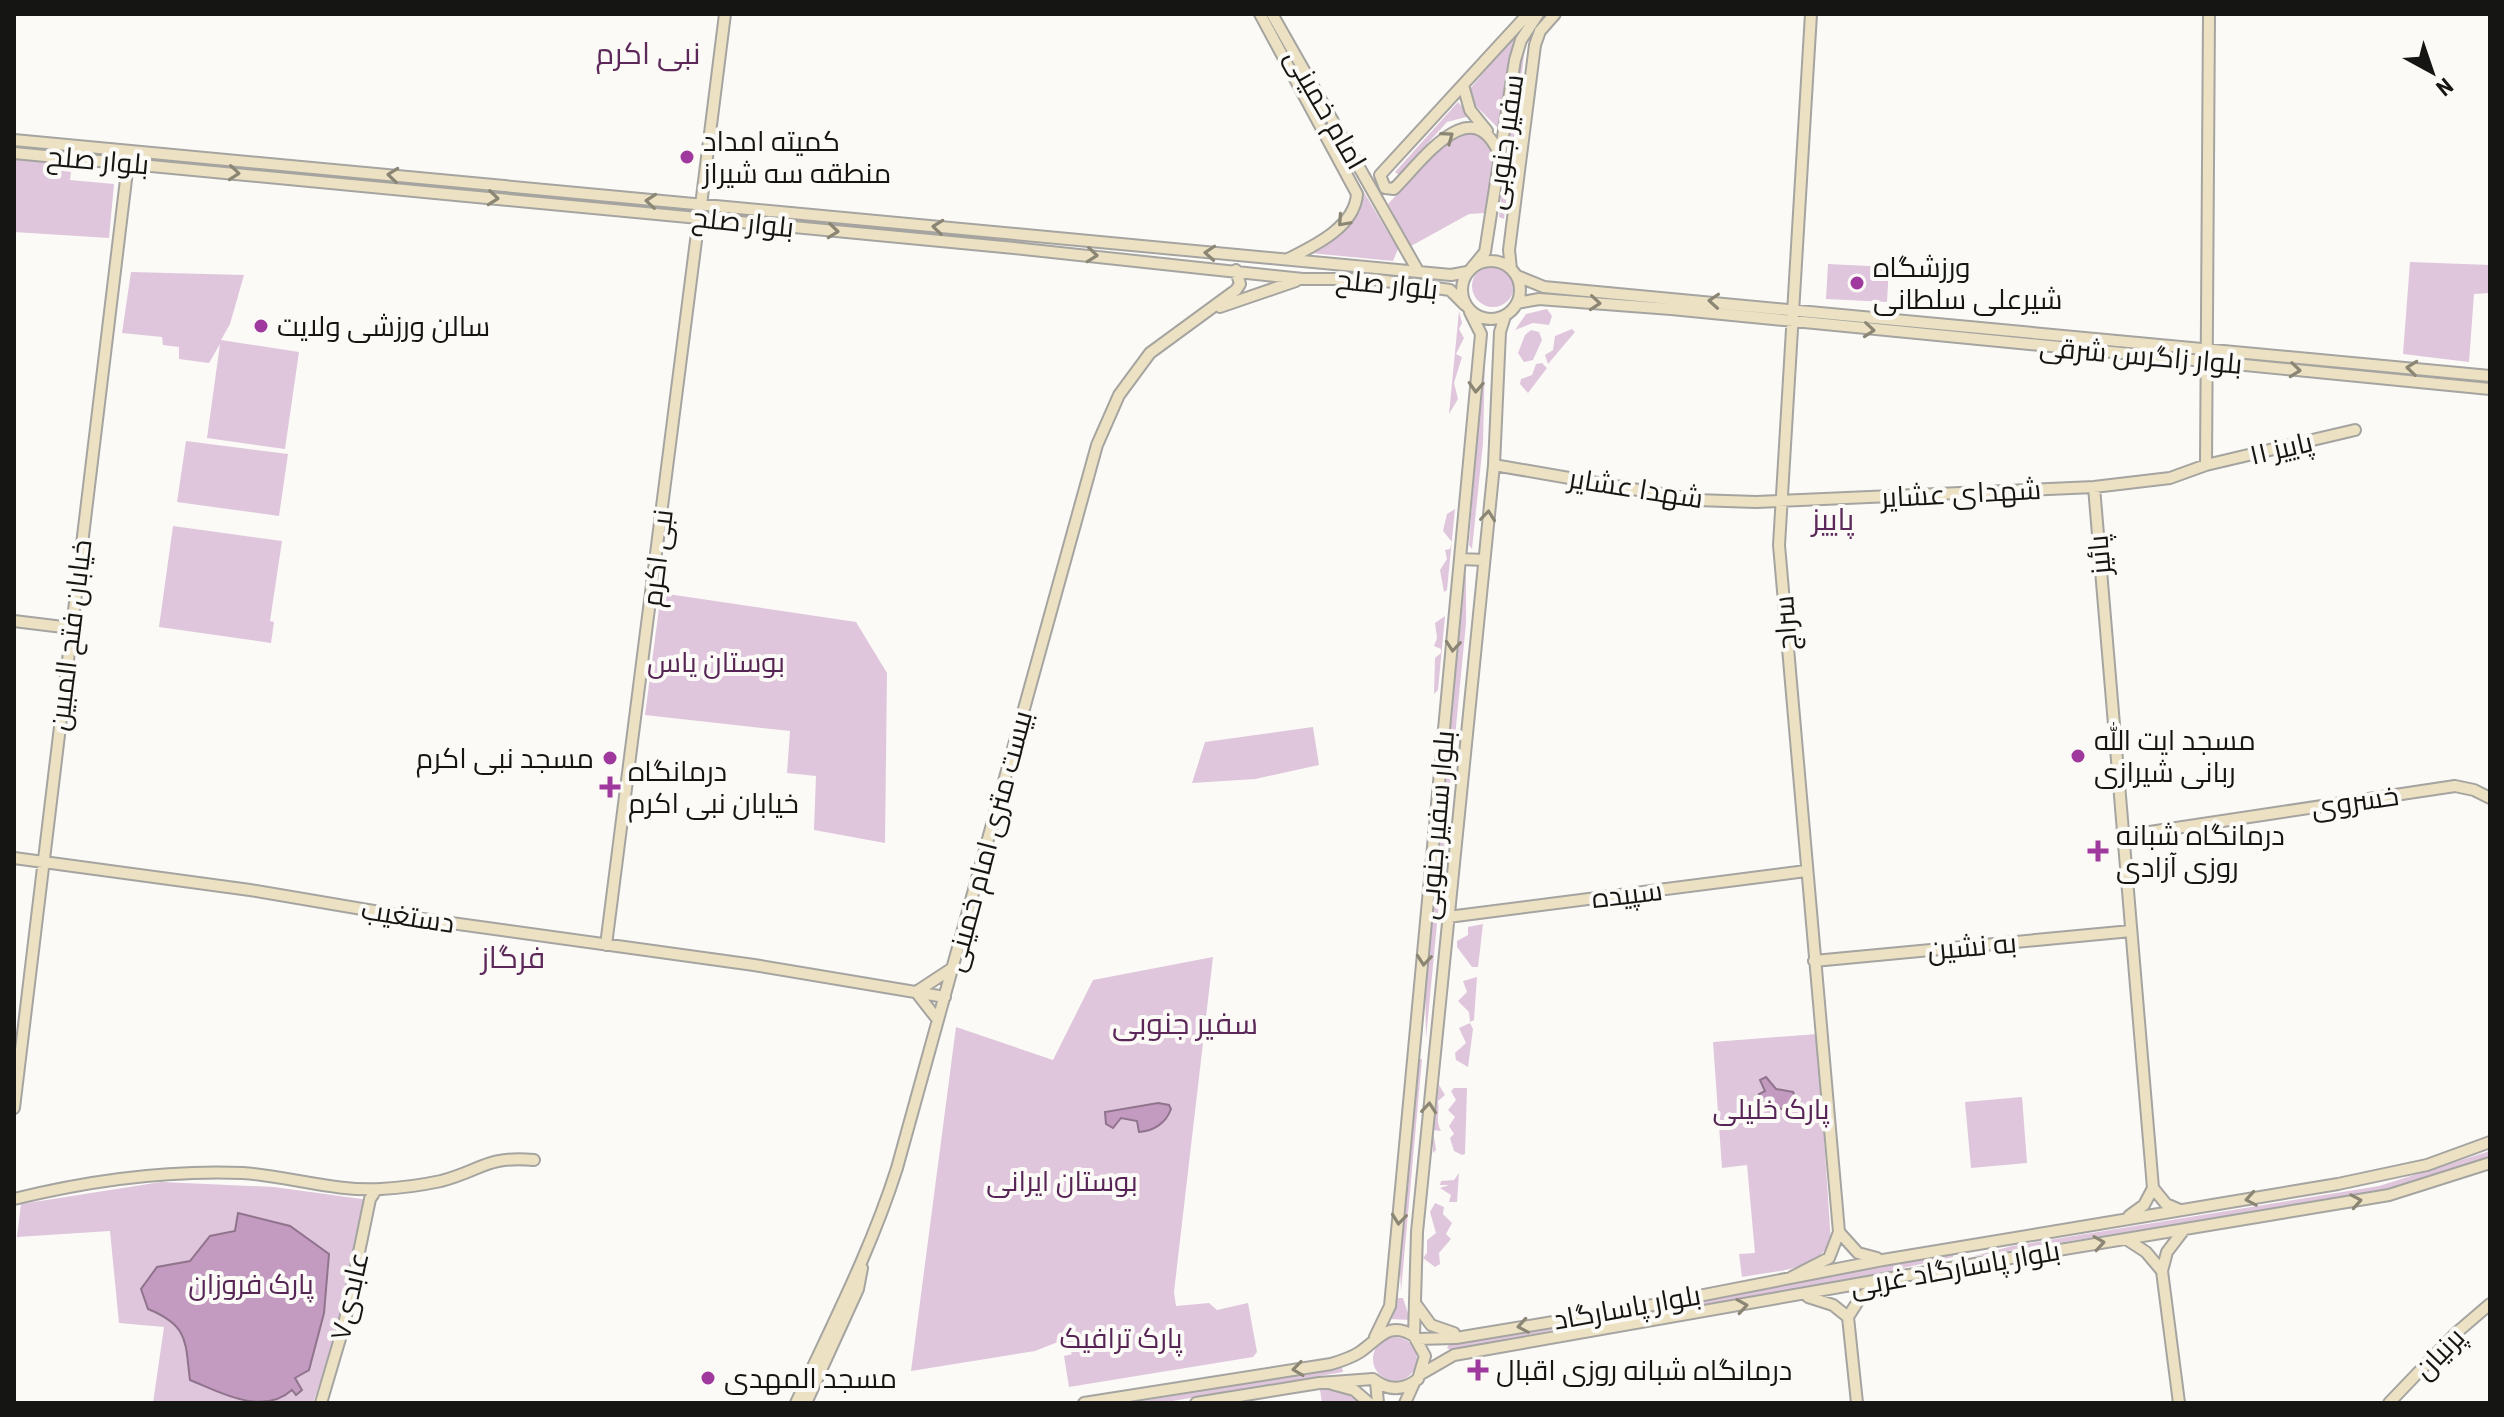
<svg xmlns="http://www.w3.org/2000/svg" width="2504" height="1417" viewBox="0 0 2504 1417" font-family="'Roboto Condensed',Cairo,sans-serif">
<rect width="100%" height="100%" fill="#fbfaf6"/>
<path fill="#dfc6dd" d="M1533 14 1515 46 1502 132 1471 101 1469 90Z
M1544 14H1547L1525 47 1504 219 1499 217C1507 151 1503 68 1544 14Z
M1458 102 1470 116 1447 122 1399 175 1395 172Z
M1466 129 1488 139 1494 151 1486 213 1469 214 1411 246 1388 204 1454 134Z
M14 159 72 164 70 180 114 184 109 238 14 232Z
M1356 179 1398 249 1393 261 1310 253 1360 212 1361 196Z
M2410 262 2490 265V293L2474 294 2469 362 2403 354Z
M1828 264 1889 267 1887 302 1826 299Z
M1472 286a21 21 0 1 1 42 0a21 21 0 1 1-42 0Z
M131 272 244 275 230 324 221 340 299 352 285 449 207 438 220 344 209 363 179 359V347L163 345 162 337 122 333Z
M1547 309 1552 316 1549 325 1533 323 1515 330 1526 314Z
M1459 311 1462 323 1459 329 1464 338 1456 354 1462 357 1454 383 1458 399 1449 414Z
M1572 329 1575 332 1548 364 1545 355 1553 350 1555 336Z
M1531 330 1539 332 1542 340 1533 360 1524 362 1518 353 1525 335Z
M1485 355 1483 443 1472 549 1469 545 1482 357Z
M1542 363 1547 368 1528 393 1520 384 1521 379 1532 375 1536 364Z
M186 441 288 454 279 516 177 502Z
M1455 509 1447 590 1444 592 1440 570 1447 559 1445 550 1450 549 1452 542 1443 531 1447 514Z
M173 526 282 541 270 621 274 622 271 643 159 627Z
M1466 568V623L1426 1038 1425 982Z
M661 593 856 622 887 673 885 843 814 830 816 776 787 773 790 731 645 715Z
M1445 616 1438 690 1434 694 1435 658 1441 653V649L1434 646 1437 638 1435 623Z
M1313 727 1319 765 1255 779 1192 783 1205 742Z
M1483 924 1478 967H1472L1457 947V941L1468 935V927Z
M1213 957 1174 1292 1176 1306 1209 1303 1217 1310 1248 1303 1257 1352 1253 1357 1069 1387 1064 1356 1072 1354 1063 1340 1035 1351 911 1371 956 1027 1053 1060 1093 980Z
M1477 977 1474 1020 1470 1022 1469 1012 1458 1001 1467 992 1463 981Z
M1470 1023 1473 1029 1468 1067 1456 1060 1455 1053 1466 1043 1459 1028Z
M1817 1034 1831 1242C1813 1272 1773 1271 1742 1277L1739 1254 1755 1253 1747 1165 1722 1168 1713 1042Z
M1419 1059H1422L1401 1291 1399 1252Z
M1439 1085 1445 1095 1438 1101C1440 1112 1435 1120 1441 1131L1433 1130 1436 1150 1433 1153 1432 1133Z
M1454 1088H1467L1465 1154 1462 1155 1454 1151 1450 1138 1454 1134 1449 1126 1455 1117 1448 1110 1456 1100 1451 1091Z
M2022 1097 2027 1163 1971 1168 1965 1102Z
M2490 1151V1157L2393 1189 1971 1257 2012 1246 2379 1186Z
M1459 1173 1457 1202H1449L1451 1195 1440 1188 1449 1185H1440L1441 1181 1454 1180Z
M161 1182 274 1187 369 1200 325 1384 320 1383 313 1403H153L164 1327 119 1323 110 1231 17 1237 21 1204Z
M1435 1203 1444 1207 1443 1214 1452 1223 1446 1234 1451 1239 1439 1253 1440 1264 1435 1267 1423 1258 1427 1253V1240L1436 1233 1430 1212Z
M1954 1254 1953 1257 1812 1288 1647 1317V1313L1705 1298Z
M1394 1298H1403L1410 1320 1390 1319Z
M1622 1314V1317L1450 1350 1447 1348 1449 1344Z
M1373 1359a22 22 0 1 1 44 0a22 22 0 1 1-44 0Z
M1342 1367 1343 1372 1161 1403H1131Z
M1320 1390H1341L1362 1403H1322Z"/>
<path fill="#c49bc0" stroke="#90738c" stroke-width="2" d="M1766 1077 1776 1089 1793 1092 1796 1099 1792 1108 1781 1109 1771 1101 1760 1103 1759 1094 1765 1091 1760 1080Z
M1158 1103 1169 1105 1171 1109C1166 1123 1154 1131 1139 1132L1137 1121 1121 1118 1113 1128 1106 1124 1105 1112Z
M238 1213 290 1226 329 1254 324 1313 309 1370 295 1378 302 1390 296 1395 292 1390C262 1417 218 1391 190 1380 185 1343 190 1326 148 1309L141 1289 157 1267 190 1261 210 1236 235 1231Z"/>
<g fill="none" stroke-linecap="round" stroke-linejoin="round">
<g stroke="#a5a4a0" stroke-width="14">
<path id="secondary" d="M1260 14 1357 194C1355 226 1316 245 1290 258
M1272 14 1418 271
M1463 85 1470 110 1487 131
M14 140 1451 275 1467 272
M14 153 1014 248 1303 279H1371L1450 290 1465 305
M1502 161C1475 85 1424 159 1394 189L1385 188 1380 175 1528 14
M701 205 725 14
M1462 290a29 29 0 1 1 58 0a29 29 0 1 1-58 0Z
M1471 269 1485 252 1515 60 1521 40 1538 14
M1511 269 1509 250 1535 45 1540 31 1555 14
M1517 276 1544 287 2490 376
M1517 303 1539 299 1671 309 2490 389
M1220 307 1296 281
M1494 465 1696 500 1756 502 2094 487 2170 478 2206 465 2355 430
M2206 465 2209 14
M2094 487 2153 1188 2144 1205 2129 1216
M1461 559 1484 560
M14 621 71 628
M2123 836 2455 786 2474 790 2490 798
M14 858 250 890 415 918 754 965 945 997
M1448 917 1806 871
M606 945 699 217
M1814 961 2131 931
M916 992 951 969
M916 992 938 1020
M14 1108 128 163
M2153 1188 2166 1204 2180 1210
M14 1199C87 1181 167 1170 243 1173 288 1176 336 1192 381 1189 401 1188 422 1185 441 1181 483 1170 485 1156 534 1160
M1839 1232 1858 1253 1877 1258
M2126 1239 2146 1252 2162 1271
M1792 1277 1829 1258 1839 1232 1779 545 1811 14
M1808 1297 1833 1305 1848 1317
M1415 1303 1431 1325 1454 1333
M1848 1317 1857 1403
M1848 1317 1860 1298 1878 1283
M1414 1336 1417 1232 1494 465 1500 332 1505 316
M1375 1337 1390 1306 1481 334 1470 312
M1417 1339 1456 1338 1637 1308 1883 1260 2338 1184 2427 1165 2490 1142
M1421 1374 1454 1355 1891 1278 2389 1195 2490 1163
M1376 1382 1378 1403
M1332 1384 1354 1390 1369 1403
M321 1403 344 1325 370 1199 376 1190
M796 1403C832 1325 871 1250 897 1168L1097 445 1119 395 1150 353 1236 290 1240 284 1236 270
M806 1403 858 1289 862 1268
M1084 1403 1331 1364C1341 1361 1351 1358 1360 1352 1379 1339 1389 1320 1414 1336L1425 1356 1418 1379C1403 1391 1388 1391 1373 1379L1319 1383 1196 1403
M1405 1403 1414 1383
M2179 1403 2162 1271 2167 1252 2183 1231
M2389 1403 2455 1334 2490 1304"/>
</g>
<use href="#secondary" stroke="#ece1c2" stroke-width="10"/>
</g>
<defs><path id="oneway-chevron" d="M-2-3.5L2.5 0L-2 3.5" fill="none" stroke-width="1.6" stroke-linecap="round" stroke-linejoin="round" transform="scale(2)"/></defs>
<g stroke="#8b8574">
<use href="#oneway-chevron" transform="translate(1448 137) rotate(-36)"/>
<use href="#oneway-chevron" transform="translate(234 173) rotate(5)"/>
<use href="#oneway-chevron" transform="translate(393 175) rotate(-174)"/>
<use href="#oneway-chevron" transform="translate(493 198) rotate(6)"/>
<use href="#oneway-chevron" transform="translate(651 201) rotate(-175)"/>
<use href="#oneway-chevron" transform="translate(1343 221) rotate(132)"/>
<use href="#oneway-chevron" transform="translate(938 227) rotate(-174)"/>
<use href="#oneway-chevron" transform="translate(833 231) rotate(6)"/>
<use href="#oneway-chevron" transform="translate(1210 253) rotate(-176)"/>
<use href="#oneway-chevron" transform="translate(1092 255) rotate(6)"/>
<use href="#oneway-chevron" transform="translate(1714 301) rotate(-176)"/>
<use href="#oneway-chevron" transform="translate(1595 303) rotate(5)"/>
<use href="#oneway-chevron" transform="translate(1869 330) rotate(5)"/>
<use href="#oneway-chevron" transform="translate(2412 368) rotate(-174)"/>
<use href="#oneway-chevron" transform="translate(2295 370) rotate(6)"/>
<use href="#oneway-chevron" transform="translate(1476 387) rotate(93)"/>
<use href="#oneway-chevron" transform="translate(1488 516) rotate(-84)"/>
<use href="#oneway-chevron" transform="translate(1453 646) rotate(95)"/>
<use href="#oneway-chevron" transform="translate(1424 960) rotate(95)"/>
<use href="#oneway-chevron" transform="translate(1429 1108) rotate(-85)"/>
<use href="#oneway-chevron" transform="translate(2251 1199) rotate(170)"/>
<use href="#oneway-chevron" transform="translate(2356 1201) rotate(-10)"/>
<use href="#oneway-chevron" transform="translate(1399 1219) rotate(96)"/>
<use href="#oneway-chevron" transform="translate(2099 1243) rotate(-9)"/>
<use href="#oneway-chevron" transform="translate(1742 1306) rotate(-9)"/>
<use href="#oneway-chevron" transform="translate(1523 1326) rotate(170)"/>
<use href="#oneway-chevron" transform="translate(1298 1369) rotate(172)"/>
</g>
<g fill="#a0399d" stroke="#fbfaf6" stroke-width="3">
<circle cx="687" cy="157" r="8"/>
<circle cx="1857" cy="283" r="8"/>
<circle cx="261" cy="326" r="8"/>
<circle cx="2078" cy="756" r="8"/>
<circle cx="610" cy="758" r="8"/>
<path d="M606 775h8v8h8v8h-8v8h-8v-8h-8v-8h8z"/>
<path d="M2094 839h8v8h8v8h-8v8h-8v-8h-8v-8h8z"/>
<path d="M1474 1358h8v8h8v8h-8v8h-8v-8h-8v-8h8z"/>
<circle cx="708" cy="1378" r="8"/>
</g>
<g text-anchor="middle" stroke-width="8" stroke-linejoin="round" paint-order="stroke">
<g font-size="28" fill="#151514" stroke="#fbfaf6">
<text transform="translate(1326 109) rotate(60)" y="10">امام خمینی</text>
<text transform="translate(1504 142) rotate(-82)" y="10">سفیر جنوبی</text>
<text transform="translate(98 160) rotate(5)" y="10">بلوار صلح</text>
<text transform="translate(743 222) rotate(6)" y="10">بلوار صلح</text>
<text transform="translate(1387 284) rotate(6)" y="10">بلوار صلح</text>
<text transform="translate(2141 355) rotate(5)" y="10">بلوار زاگرس شرقی</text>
<text transform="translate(2281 448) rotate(-13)" y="10">پاییز ۱۱</text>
<text transform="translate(1636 488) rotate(9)" y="10">شهدا عشایر</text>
<text transform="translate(1961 493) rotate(-3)" y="10">شهدای عشایر</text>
<text transform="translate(2099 555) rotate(-95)" y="10">پائیز</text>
<text transform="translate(657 558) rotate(-83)" y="10">نبی اکرم</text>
<text transform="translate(1785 623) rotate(-94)" y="10">سراج</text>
<text transform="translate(70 635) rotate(-83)" y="10">خیابان فتح المبین</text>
<text transform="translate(2355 801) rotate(-8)" y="10">خسروى</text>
<text transform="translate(1436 825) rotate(-85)" y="10">بلوار سفیر جنوبی</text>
<text transform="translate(988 841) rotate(-75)" y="10">بیست متری امام خمینی</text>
<text transform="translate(1627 894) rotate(-7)" y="10">سپیده</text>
<text transform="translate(408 916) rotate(9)" y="10">دستغیب</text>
<text transform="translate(1972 946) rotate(-5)" y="10">به نشین</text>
<text transform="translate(1955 1268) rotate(-10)" y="10">بلوار پاسارگاد غربی</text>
<text transform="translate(349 1296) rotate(-77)" y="10">عابدی۷</text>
<text transform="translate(1627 1307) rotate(-10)" y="10">بلوار پاسارگاد</text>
<text transform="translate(2439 1353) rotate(-46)" y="10">پرنیان</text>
</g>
<g font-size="28" fill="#151514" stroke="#fbfaf6" text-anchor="start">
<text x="703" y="151">کمیته امداد<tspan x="703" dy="32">منطقه سه شیراز</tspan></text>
<text x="1873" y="277">ورزشگاه<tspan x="1873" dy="32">شیرعلی سلطانی</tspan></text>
<text x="277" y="336">سالن ورزشی ولایت</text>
<text x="2094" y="750">مسجد ایت الله<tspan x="2094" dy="32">ربانی شیرازی</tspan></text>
<text x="594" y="768" text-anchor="end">مسجد نبی اکرم</text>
<text x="628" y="781">درمانگاه<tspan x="628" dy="32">خیابان نبی اکرم</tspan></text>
<text x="2116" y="845">درمانگاه شبانه<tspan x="2116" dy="32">روزی آزادی</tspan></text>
<text x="1496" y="1380">درمانگاه شبانه روزی اقبال</text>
<text x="724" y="1388">مسجد المهدی</text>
</g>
<g font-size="28" fill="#572555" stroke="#fbfaf6">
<text x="716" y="672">بوستان یاس</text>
<text x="1771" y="1119">پارک خلیلی</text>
<text x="1062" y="1191">بوستان ایرانی</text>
<text x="251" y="1294">پارک فروزان</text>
<text x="1121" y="1348">پارک ترافیک</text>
</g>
<g font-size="30" fill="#5b2859" stroke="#fbfaf6">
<text x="648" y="64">نبی اکرم</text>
<text x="1833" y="530">پاییز</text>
<text x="513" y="968">فرگاز</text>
<text x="1185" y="1034">سفیر جنوبی</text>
</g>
</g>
<rect width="2504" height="1417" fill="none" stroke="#151514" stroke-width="32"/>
<g transform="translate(2432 72) rotate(140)" stroke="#fbfaf6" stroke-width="6" paint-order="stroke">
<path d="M0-6L14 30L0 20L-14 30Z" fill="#151514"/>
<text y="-12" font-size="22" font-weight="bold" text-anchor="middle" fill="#151514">N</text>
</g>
</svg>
